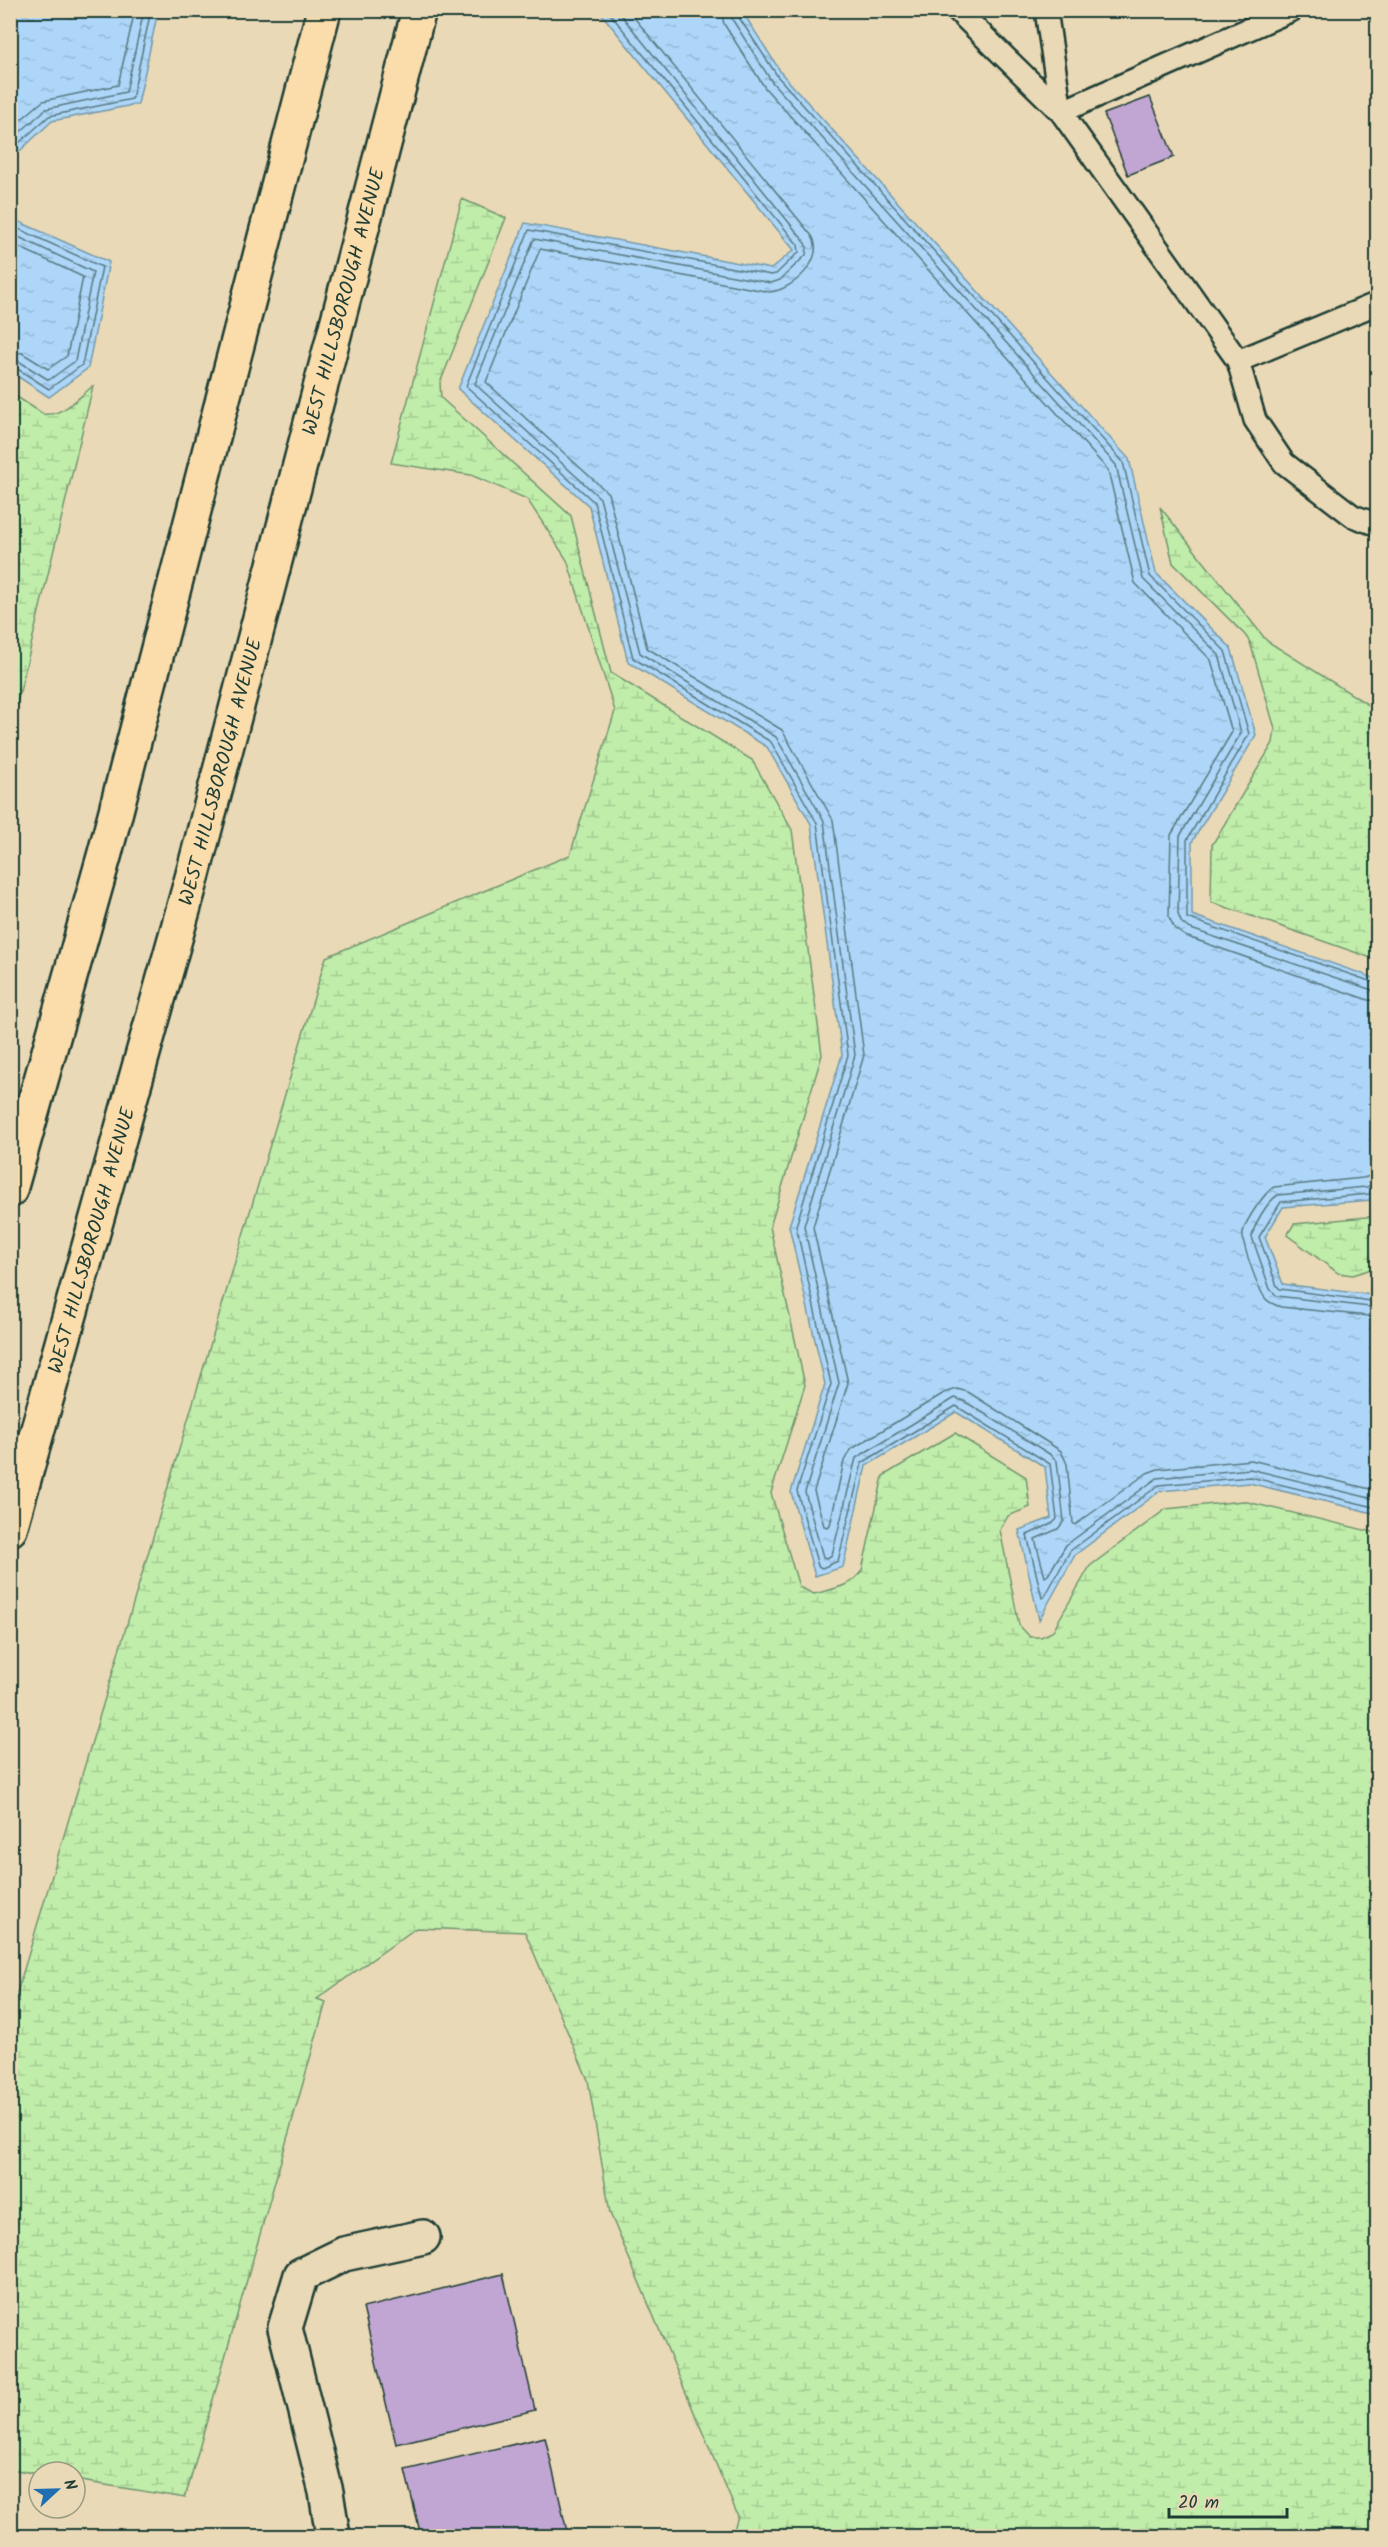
<svg xmlns="http://www.w3.org/2000/svg" width="1388" height="2547" viewBox="0 0 1388 2547" font-family="Kalam,sans-serif">
<defs>
<pattern id="wetland-marsh" width="20" height="14" patternUnits="userSpaceOnUse" patternTransform="scale(1.5)"><rect width="20" height="14" fill="#c1edaa"/><path d="M1 5h8M5 5V1M11 12h8M15 12V8" fill="none" stroke="#a5cc93"/></pattern>
<pattern id="water-ripples" width="26" height="14" patternUnits="userSpaceOnUse" patternTransform="scale(1.5)"><rect width="26" height="14" fill="#add6f8"/><path d="M2 4q2-2 4 0t4 0M15 11q2-2 4 0t4 0" fill="none" stroke="#94b9d5"/></pattern>
</defs>
<rect width="100%" height="100%" fill="#ead9b6"/>
<filter id="ink" filterUnits="userSpaceOnUse"><feTurbulence type="fractalNoise" baseFrequency=".0167" numOctaves="2"/><feDisplacementMap in="SourceGraphic" scale="12" xChannelSelector="R" yChannelSelector="G"/><feConvolveMatrix kernelMatrix="1 2 1 2 8 2 1 2 1" color-interpolation-filters="sRGB"/></filter>
<g filter="url(#ink)">
<path fill="url(#wetland-marsh)" stroke="#70956f" stroke-width="1.5" d="M462 199 506 218 440 383 441 398 571 516 611 673 752 760 792 830 822 1055 770 1227 805 1385 771 1493 799 1587 814 1594C832 1589 852 1587 862 1570L883 1476 955 1433 1026 1477 1030 1507 1008 1516 1000 1530 1019 1625 1030 1637H1041L1052 1632 1090 1566 1166 1509 1243 1501 1377 1533V2536H732L738 2516 610 2213 588 2080 525 1932 416 1928 317 1999 326 2002 185 2498 75 2480V2472L39 2474 11 2469V2013L326 957 570 855 615 711 567 560 527 499 471 475 391 463Z
M93 386 11 729V393L43 414C62 417 79 397 93 386Z
M1160 507 1267 641 1370 706 1377 705V960L1211 902 1212 845 1273 743 1275 729 1250 642 1245 635 1173 563Z
M1377 1216V1267L1353 1275 1338 1273 1287 1235 1294 1224Z"/>
<path fill="url(#water-ripples)" stroke="#7499aa" stroke-width="1.5" d="M11 10 158 11 138 104 52 121 11 159Z
M599 11H742L782 74 1129 459 1156 573 1231 648 1256 735 1192 842V915L1377 979V1195L1372 1200 1283 1207 1265 1237 1283 1284 1372 1295 1377 1293V1514L1249 1483 1160 1491 1075 1555 1039 1620 1019 1530 1051 1518 1045 1467 956 1412 866 1466 843 1567 815 1576 791 1492 825 1384 789 1226 842 1055 811 824 767 747 628 662 589 506 458 389 525 223 771 269 794 250Z
M11 211 13 219 109 262 88 368 49 397 11 372Z"/>
<g fill="none" stroke-linecap="round" stroke-linejoin="round">
<path stroke="#587a82" stroke-width="1.5" d="M607 10 798 245 799 252 776 274 771 275 529 230 466 386 594 502 633 658 771 742 817 823 848 1055 796 1226 831 1384 797 1491 818 1566 822 1568 838 1561 862 1463 956 1406 1050 1464 1057 1519 1053 1523 1027 1535 1042 1598 1045 1596 1070 1551 1159 1485 1250 1477 1378 1508
M617 10 804 241 807 248 806 255 780 280 771 283 534 239 475 384 600 498 640 653 776 737 824 821 855 1055 804 1226 839 1383 805 1492 823 1557 827 1558 832 1555 856 1458 955 1398 964 1401 1051 1455 1057 1461 1064 1521 1058 1529 1035 1539 1045 1577 1048 1575 1066 1545 1157 1478 1250 1469 1378 1500
M628 10 812 236C826 259 793 290 770 292L540 249 486 382 608 493 647 648 782 730 833 820 864 1055 813 1227 848 1383 814 1491 824 1526 827 1527 830 1525 844 1461 850 1450 944 1393 957 1389 968 1392 1061 1451 1067 1464 1073 1523 1075 1525 1147 1473 1158 1469 1251 1460 1378 1491
M721 10 724 24 765 88 1108 470 1135 583 1211 660 1232 732 1171 835 1169 917 1175 929 1185 936 1368 1000 1378 1001
M730 10 732 19 772 82 1116 465 1143 579 1219 655 1241 733 1180 836 1178 914 1181 922 1188 928 1378 992
M738 10V16L778 77 1123 462 1150 576 1225 651 1249 734 1187 840V918L1378 984
M10 129 43 101 118 85 135 10
M10 141 46 109 126 92 144 10
M10 151 49 116 132 99 151 10
M10 225 102 267 82 365 49 389 16 368 10 367
M10 233 93 272 75 361 49 380 20 362 10 360
M10 243 83 277 67 356 48 369 22 353 10 351
M1378 1174 1363 1178 1274 1187C1264 1193 1246 1220 1243 1232 1241 1243 1258 1288 1265 1298 1269 1303 1275 1305 1281 1307L1378 1317
M1378 1183 1366 1187 1278 1195C1267 1202 1254 1224 1252 1237L1270 1289 1277 1296 1378 1308
M1378 1191 1369 1194 1281 1202 1259 1237 1277 1286 1280 1289 1371 1301 1378 1300"/>
</g>
<path fill="#c1a6d3" stroke="#1f3d34" stroke-width="1.5" d="M1150 97 1174 157 1128 175 1104 114Z
M503 2274 535 2410 396 2444 363 2308Z
M545 2437 568 2536H421L405 2470Z
M10 2532 32 2536H10Z"/>
<g fill="none" stroke-linecap="round" stroke-linejoin="round">
<g stroke="#1f3d34" stroke-width="26">
<path id="lane" d="M957 10 1061 112 1238 361 1378 303
M1046 10 1061 112
M1061 112 1292 10
M1238 361 1255 420 1284 463 1353 516 1378 525"/>
</g>
<g stroke="#1f3d34" stroke-width="38">
<path id="street" d="M333 2536 326 2492 285 2328 301 2275 344 2254 423 2237"/>
</g>
<g stroke="#1f3d34" stroke-width="38">
<g id="primary">
<path d="M10 1190 105 853 324 10"/>
<path id="s1" d="M10 1529 192 878 419 10"/>
</g>
</g>
<use href="#lane" stroke="#ead9b6" stroke-width="21"/>
<use href="#street" stroke="#ead9b6" stroke-width="33"/>
<use href="#primary" stroke="#fbddab" stroke-width="33"/>
</g>
</g>
<g text-anchor="middle" stroke-width="4.5" stroke-linejoin="round" paint-order="stroke">
<g font-size="20" fill="#1f3d34" stroke="#ead9b6">
<text dy="7" stroke="none"><textPath href="#s1" startOffset="1272">WEST HILLSBOROUGH AVENUE</textPath></text>
<text dy="7" stroke="none"><textPath href="#s1" startOffset="786">WEST HILLSBOROUGH AVENUE</textPath></text>
<text dy="7" stroke="none"><textPath href="#s1" startOffset="300">WEST HILLSBOROUGH AVENUE</textPath></text>
</g>
</g>
<rect width="1388" height="2547" fill="none" stroke="#ead9b6" stroke-width="36"/>
<rect x="18" y="18" width="1352" height="2511" fill="none" stroke="#1f3d34" stroke-width="2" filter="url(#ink)"/>
<g transform="translate(57 2490) rotate(68)"><circle r="28" fill="#ead9b6" stroke="#999b82" stroke-width="1.5"/>
<path d="M0-4.5L10 22L0 15L-10 22Z" fill="#1f6fb2"/>
<text y="-9" font-size="16" font-weight="bold" text-anchor="middle" fill="#1f3d34">N</text>
</g>
<path d="M1169 2508v9h118v-9" fill="none" stroke="#1f3d34" stroke-width="3"/>
<text x="1178" y="2508" font-size="18" fill="#1f3d34" stroke="#ead9b6" stroke-width="4.5" paint-order="stroke">20 m</text>
</svg>
